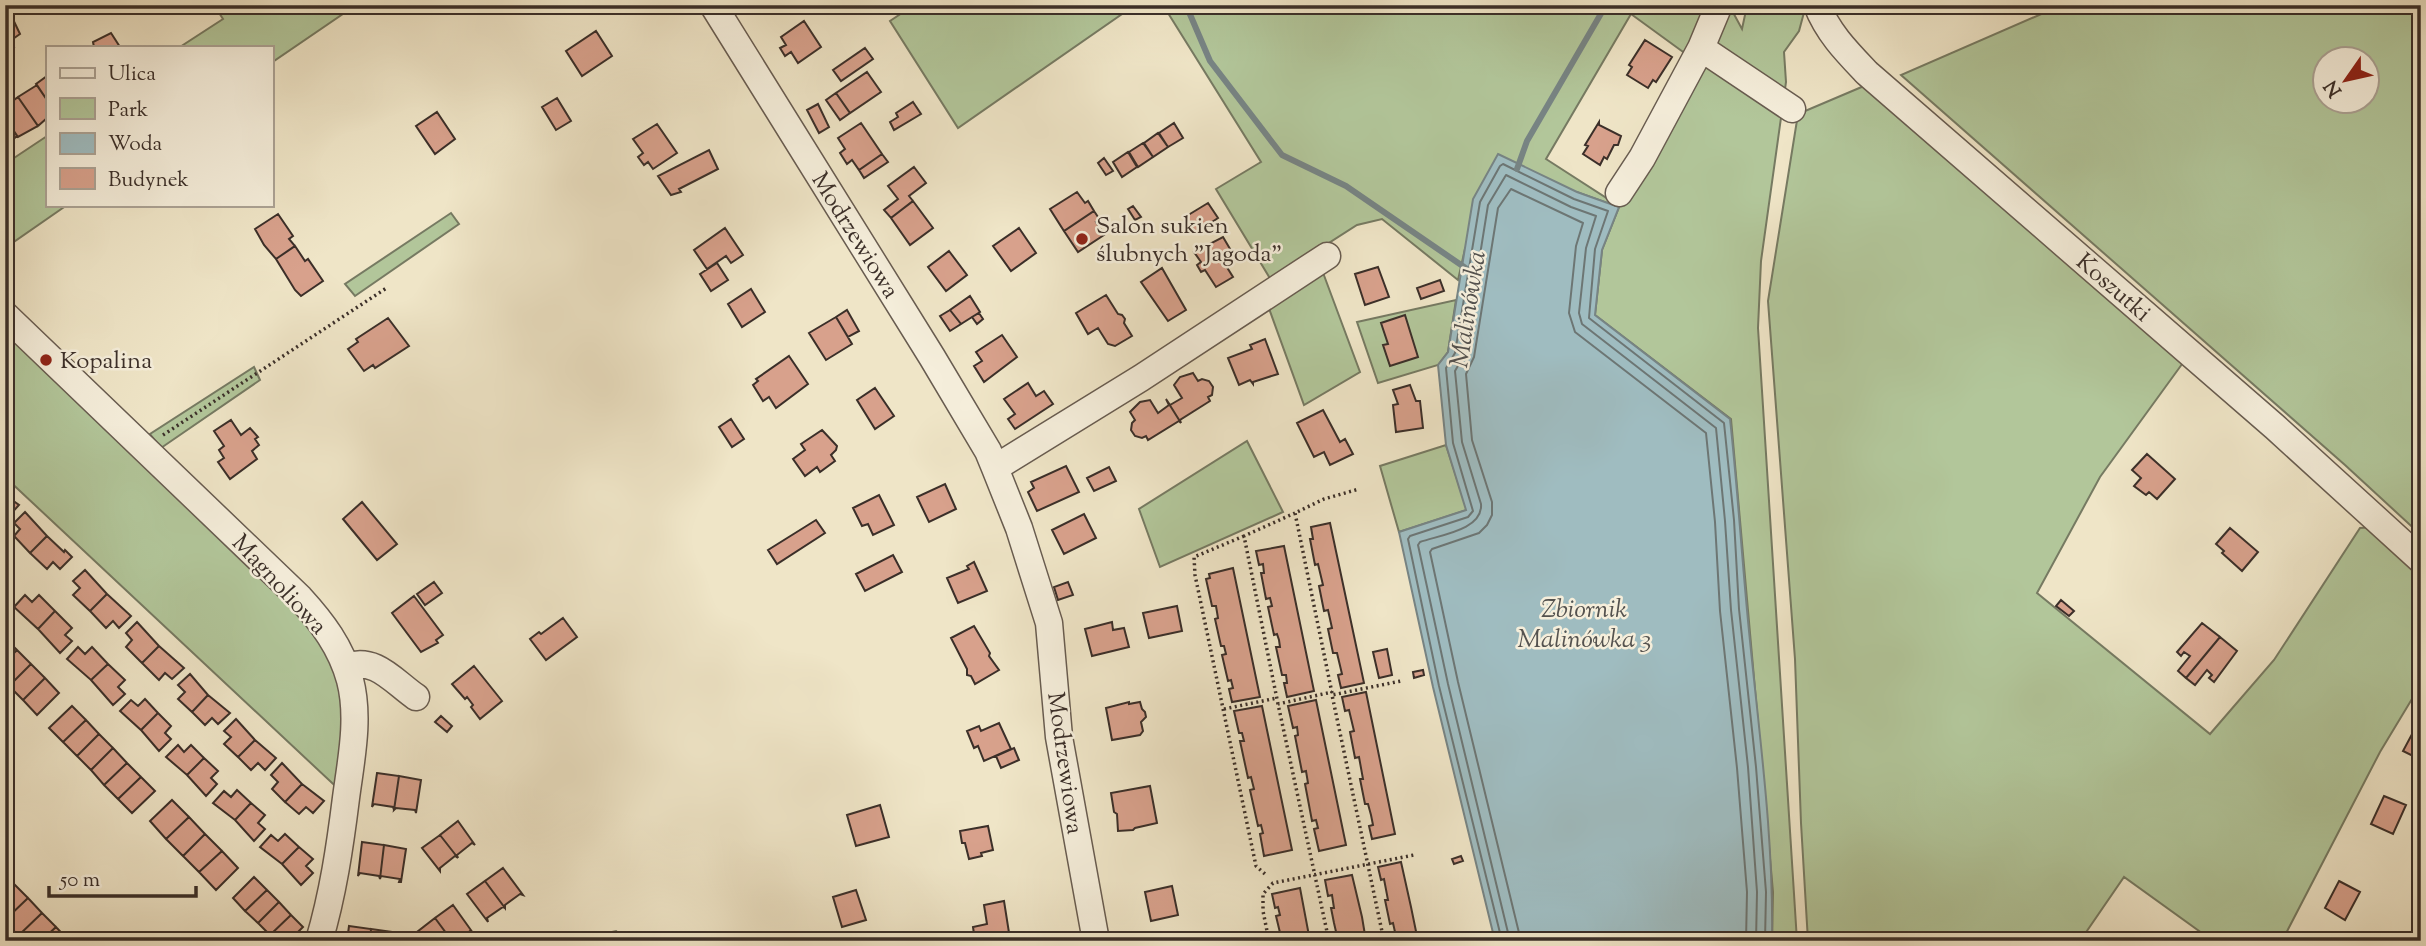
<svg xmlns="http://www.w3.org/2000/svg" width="2426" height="946" viewBox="0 0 2426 946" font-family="'Sorts Mill Goudy',serif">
<rect width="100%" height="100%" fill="#efe5c7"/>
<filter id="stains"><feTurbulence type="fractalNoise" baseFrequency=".00286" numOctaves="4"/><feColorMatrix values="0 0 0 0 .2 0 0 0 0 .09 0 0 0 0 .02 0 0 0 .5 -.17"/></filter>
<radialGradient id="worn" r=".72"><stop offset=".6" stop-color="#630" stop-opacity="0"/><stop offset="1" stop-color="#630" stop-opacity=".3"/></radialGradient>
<path fill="#b2c69a" stroke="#767a62" stroke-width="2" fill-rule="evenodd" d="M214 5H356L271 63V47H180L223 19Z
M914 5H1135L958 128 890 21Z
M1163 5H1729L1742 29 1745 15 1741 5H1806L1799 31 1784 52 1786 82 1761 261 1758 328 1797 941H1772L1773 892 1731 419 1595 315 1602 250 1619 207 1577 192 1465 249 1458 280 1382 219 1357 225 1271 280 1216 189 1261 162ZM1631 14 1701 65 1619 206 1546 159Z
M2062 5H2421V535L2345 465 1901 75ZM2324 60H2366V102H2324Z
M1864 86 2185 360 2100 477 2037 593 2210 734 2274 660 2360 528 2375 527 2421 577V684L2380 752 2282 941H2213L2124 877 2080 941H1808L1801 823 1795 659 1768 301 1798 114Z
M47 136V205H67L5 248V164Z
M451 213 459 224 355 296 345 284Z
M1322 270 1360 372 1304 405 1267 303Z
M1456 300 1448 352 1438 365 1378 383 1357 322Z
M5 327 363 662 346 796 5 477Z
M254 367 260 380 161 448 150 434Z
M1247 441 1283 512 1160 567 1139 509Z
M1446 445 1467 510 1399 532 1380 466Z
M616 931 626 941H570Z"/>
<path fill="#9fbcc0" stroke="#778484" stroke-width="2" d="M1498 154 1577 192 1619 207 1602 250 1595 315 1730 419C1737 482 1741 546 1747 610 1757 720 1774 830 1772 941H1495L1433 687 1399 532 1466 510 1446 445 1438 365 1448 352 1473 199Z"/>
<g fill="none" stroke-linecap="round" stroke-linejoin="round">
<path stroke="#6d7674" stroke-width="2" d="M1502 941 1439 686 1408 539 1410 536 1468 517 1473 511 1453 443 1446 368 1455 353 1480 202 1500 166 1503 164 1574 199 1608 211 1595 249 1589 318 1724 423 1734 520 1739 609 1756 767 1766 892 1765 941
M1510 941 1448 684 1418 545 1420 542C1440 535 1483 530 1481 504L1462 442 1455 371 1464 355 1488 205 1506 175 1571 207 1596 216 1586 248 1579 313 1582 324 1716 428 1725 521 1731 610 1748 767 1757 892 1756 941
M1521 941 1458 682 1430 552 1432 549 1479 533 1487 525 1492 515V502L1472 440 1466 374 1474 357 1498 208 1511 189 1583 223 1576 246 1569 313 1575 332 1706 433 1715 522 1720 611 1737 768 1747 892 1746 941"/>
<path stroke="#778484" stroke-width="6" d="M1186 5 1210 61 1282 155 1346 186 1467 269
M1517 169 1527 141 1606 5"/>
</g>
<path fill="#d8a18c" stroke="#3b2f29" stroke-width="2" d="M5 12 7 15 10 13 20 34 10 41 14 47 6 53Z
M804 21 821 47 798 63 791 52 785 56 780 48 786 45 781 37Z
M596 31 612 56 582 76 566 51Z
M111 33 120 47H94L93 42Z
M1645 40 1672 57 1656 82 1653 80 1648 88 1627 75 1632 67 1629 65Z
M865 48 873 59 841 81 833 70Z
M867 72 881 92 850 113 836 93Z
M47 76V100L36 84Z
M37 85 47 100V118L38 126 18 97Z
M836 93 850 113 840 120 826 100Z
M18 97 38 126 18 137 5 118V107Z
M557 98 571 121 556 130 542 107Z
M913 102 921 114 894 130 890 122 898 117 896 113Z
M818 104 829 127 819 133 807 110Z
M437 112 455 139 435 154 416 126Z
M5 118 17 136 5 146Z
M1599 122V125L1621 136 1618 145H1614L1607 159 1604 157 1600 165 1583 154 1588 146 1585 145Z
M861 123 882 154 859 170 852 160 847 164 840 153 845 149 838 138Z
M1174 123 1183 138 1168 147 1159 133Z
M657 124 677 153 653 169 648 162 644 165 638 157 643 153 633 139Z
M1158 133 1168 147 1153 157 1144 143Z
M1143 143 1153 157 1138 167 1129 152Z
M709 150 718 169 679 189 681 192 671 195 658 176Z
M1128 152 1137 167 1122 177 1113 162Z
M882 154 888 162 864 178 859 170Z
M1104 158 1113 171 1106 175 1098 163Z
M914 167 926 183 909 196 913 201 891 218 884 210 898 199 888 186Z
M1077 192 1085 203 1088 201 1094 211 1064 231 1050 209Z
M913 201 933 228 910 245 891 218Z
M1208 203 1218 218 1195 233 1185 217Z
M1133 206 1141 217 1135 220 1128 209Z
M1094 211 1100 220 1096 222 1104 235 1078 252 1064 231Z
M278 214 293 236 289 239 295 246 276 259 264 245 255 229Z
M725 228 743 255 731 263 726 256 707 269 694 250Z
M1019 228 1036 253 1011 271 993 246Z
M1223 237 1233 254 1223 261 1233 277 1216 287 1205 270 1201 272 1197 265 1201 262 1194 252Z
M295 246 305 261 308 259 323 281 301 296 295 290 276 259Z
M949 251 967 275 946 291 928 267Z
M717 263 728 280 711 291 700 274Z
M1378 267 1389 297 1365 305 1355 274Z
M1162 268 1186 310 1168 321 1141 282Z
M1440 280 1444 291 1421 299 1417 288Z
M751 289 765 312 742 327 728 304Z
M1106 295 1118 314 1122 315 1125 319 1124 323 1132 336 1115 346 1108 344 1098 328 1088 334 1076 313Z
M970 296 980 312 961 324 950 310Z
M847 310 859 331 848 337 836 317Z
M950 310 961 324 950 331 940 316Z
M979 313 983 319 977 324 972 317Z
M1405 315 1418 357 1390 366 1383 345 1388 344 1381 323Z
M836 317 852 344 826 360 809 333Z
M388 318 409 346 375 368 373 365 364 371 348 349 358 342 356 339Z
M1002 335 1017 357 984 382 974 366 982 361 976 352Z
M1265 339 1278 374 1253 382V384L1250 380 1239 385 1228 358 1252 349 1250 345Z
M789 356 808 384 776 408 769 397 763 401 753 385 758 381 756 379Z
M1193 373 1198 381 1202 379 1209 381 1213 387 1212 395 1208 397 1210 401 1180 420 1181 423 1166 399 1170 405 1182 398 1174 385 1180 377Z
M1028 383 1036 396 1044 391 1053 404 1015 429 1008 419 1015 414 1004 399Z
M1410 385 1416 401H1420L1423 428 1396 432 1393 405 1398 404 1393 390Z
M875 388 894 416 875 429 857 400Z
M1166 399 1181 423 1179 421 1148 440 1146 436 1142 438 1135 436 1131 430 1132 423 1135 420 1130 412 1140 402 1150 400 1158 413 1169 405Z
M1323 410 1340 442 1345 439 1353 454 1330 465 1324 452 1314 457 1297 423Z
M731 419 744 439 732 447 719 427Z
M231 420 241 435 250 428 258 437 255 439 259 445 252 451 257 459 230 479 218 462 224 458 219 450 224 446 214 431Z
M822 430 837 446 836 450 831 455 835 461 820 472 817 467 805 476 793 459 805 450 801 444Z
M2147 454 2175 479 2157 499 2149 492 2146 495 2134 486 2141 478 2132 470Z
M1066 466 1079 492 1037 511 1028 492 1034 488 1031 482Z
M1109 467 1116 481 1094 491 1087 478Z
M945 484 956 509 929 522 917 497Z
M5 495 19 505 8 517 5 515Z
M879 495 894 525 873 535 868 524 862 526 853 508Z
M362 502 397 544 377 560 343 519Z
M25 512 47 536 30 553 14 536 20 529 14 523Z
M1084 514 1096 538 1064 554 1052 530Z
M816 520 825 533 777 564 768 550Z
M1330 523 1364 683 1341 688 1338 675 1342 674 1337 653H1333L1328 629 1332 628 1328 610 1324 611 1319 586 1323 585 1318 564 1315 565 1310 539H1313L1311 527Z
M2230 528 2258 552 2242 571 2222 553 2224 551 2216 544Z
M47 536 64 552 65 550 72 557 60 569 53 562 47 569 30 553Z
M1284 546 1314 691 1287 697 1284 683H1287L1286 675H1282L1276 647H1280L1279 640 1277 634 1274 635 1268 607 1272 606 1270 598 1266 599 1261 573H1264L1263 564 1259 565 1256 551Z
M893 555 902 572 865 591 856 574Z
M5 562 12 569 5 576 12 583 5 590Z
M974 562 987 591 958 603 947 578 969 569 967 566Z
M1233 568 1260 697 1232 702 1229 689 1233 688 1231 680 1228 681 1222 655 1226 654 1224 646H1221L1215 619 1218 618 1216 606H1212L1206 579 1210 578 1209 574Z
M85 570 107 594 90 611 73 595 80 588 73 581Z
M434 582 442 593 425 605 417 594Z
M1068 582 1073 595 1058 600 1054 587Z
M107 594 131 616 119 628 113 621 106 628 90 611Z
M25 595 32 602 39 595 55 611 38 629 14 607Z
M414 596 443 635 436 640 438 643 421 652 392 613Z
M2061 600 2074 611 2069 616 2056 606Z
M1177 606 1182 631 1149 638 1143 613Z
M55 611 72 628 65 635 72 641 60 653 38 629Z
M563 618 577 637 546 660 530 639 539 632 541 634Z
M137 622 159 646 142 663 126 647 132 640 126 633Z
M1112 622 1113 630 1124 628 1129 647 1092 656 1085 629Z
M2202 623 2220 637 2186 678 2178 671 2190 656 2184 652 2181 656 2177 652Z
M974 626 990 653 989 656 999 670 975 684 971 676 967 675V669L951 638Z
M2220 637 2237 651 2214 682 2209 678 2212 675 2207 670 2195 685 2186 678Z
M5 638 17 650 5 662Z
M159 646 184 668 172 679 165 673 159 680 142 663Z
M78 647 85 654 92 647 108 664 91 680 67 659Z
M1387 649 1392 675 1379 678 1373 652Z
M17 650 31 664 9 686 5 683V662Z
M31 664 45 678 23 700 9 686Z
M108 664 125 680 118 687 125 694 113 705 91 680Z
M474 666 502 701 480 719 471 707 473 705 467 697 465 699 452 684Z
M1423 670 1424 675 1414 678 1413 672Z
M190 674 208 695 192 712 178 699 185 692 178 685Z
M45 678 59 693 37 715 23 700Z
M1366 692 1395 834 1372 839 1369 826 1373 825 1371 815 1368 804H1365L1360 779H1363L1359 757 1355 758 1350 732 1354 731 1349 710 1345 711 1342 697Z
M208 695 230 713 218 724 212 718 205 725 192 712Z
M145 699 158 713 141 730 120 711 131 700 138 706Z
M1316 700 1346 845 1319 851 1314 829 1318 828 1316 820 1312 821 1305 784 1308 783 1306 771 1302 772 1295 736 1298 735 1297 727 1293 728 1288 706Z
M1129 702V704L1140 702 1142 709 1145 712 1146 717 1141 722 1143 731 1140 735 1112 740 1106 708Z
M72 706 86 720 63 742 49 728Z
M1262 706 1292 850 1264 856 1260 834 1263 833 1261 825 1258 826 1250 790 1254 789 1251 777 1248 778 1240 741H1244L1242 733H1239L1234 711Z
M158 713 171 726 165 733 171 739 159 751 141 730Z
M441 716 452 726 447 732 435 722Z
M236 719 255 740 238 757 224 744 231 737 224 731Z
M86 720 99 734 77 756 63 742Z
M999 723 1011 749 984 761 978 746 974 748 967 731 979 726 981 731Z
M2418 723 2421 724V760L2403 751Z
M99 734 113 748 91 770 77 756Z
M255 740 276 758 265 770 258 763 251 770 238 757Z
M178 745 184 752 191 745 204 758 187 775 166 757Z
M113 748 127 763 104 785 91 770Z
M1014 748 1019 760 1001 768 996 756Z
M204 758 218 771 211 778 217 784 206 796 187 775Z
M127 763 141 777 118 799 104 785Z
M282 763 302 784 285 802 272 789 278 782 271 775Z
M377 773 399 776 394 810 393 807 374 804 372 807Z
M399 776 421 780 416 813 415 810 396 808 394 810Z
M141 777 155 791 132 813 118 799Z
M302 784 324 801 313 813 306 807 299 814 285 802Z
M1150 786 1157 823 1135 828 1133 830 1118 831 1117 814 1114 812 1111 793Z
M237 790 251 803 235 820 213 803 224 791 231 797Z
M2384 796 2406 805 2393 834 2371 824Z
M172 800 189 817 166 839 150 821Z
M251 803 265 815 258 823 265 829 254 841 235 820Z
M880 805 889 837 856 846 847 815Z
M189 817 205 834 183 856 166 839Z
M458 821 475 845 472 843 457 855 458 858 440 835Z
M988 826 993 850 981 853 982 856 969 859 965 843H962L960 831Z
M205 834 222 851 199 872 183 856Z
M285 834 299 847 282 864 260 847 271 835 278 841Z
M440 835 458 858 455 856 440 868V871L422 848Z
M362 842 384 845 380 879 379 876 360 873 358 876Z
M384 845 406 849 401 882H399L400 879 381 876 380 879Z
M299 847 313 859 306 866 313 873 301 885 282 864Z
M222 851 238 868 216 890 199 872Z
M1461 856 1463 861 1454 864 1452 859Z
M1401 862 1411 907 1418 941H1397L1393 923 1390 924 1385 900H1388L1384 879 1381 880 1378 867Z
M503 868 523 895 520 894 505 905V908L485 881Z
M5 875 14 884 5 893Z
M1352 875 1362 917 1366 941H1341L1340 936H1337L1334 923 1331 908H1334L1332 895 1328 896 1325 880Z
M254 877 267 890 245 911 233 898Z
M485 881 505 908 503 907 487 918 488 922 467 894Z
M2339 881 2360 892 2345 920 2325 908Z
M14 884 28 898 5 920V893Z
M1172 886 1178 915 1151 921 1145 892Z
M1300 888 1310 941H1282L1276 916 1280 915 1278 907 1275 908 1272 894Z
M267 890 279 902 258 923 245 911Z
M856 890 866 920 842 927 833 897Z
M28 898 42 913 18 936 5 920Z
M1004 901 1010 939 975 941 973 927 987 924 984 905Z
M279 902 291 915 270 935 258 923Z
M453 905 473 933 470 931 458 941H452L435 918Z
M42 913 56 927 41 941H23L18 936Z
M291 915 303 927 289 941H275L270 935Z
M435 918 452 941H424L417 932Z
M349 926 371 929 370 941H347Z
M56 927 69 941H41Z
M371 929 393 932 392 941H370Z"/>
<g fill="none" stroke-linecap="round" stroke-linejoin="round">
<g stroke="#685c50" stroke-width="29">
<path id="minor" d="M713 5 932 357 988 451 995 468 1019 528 1049 623 1059 737 1096 941
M1817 5C1828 33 1847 52 1867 73L2275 427 2421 560
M1701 48 1719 5
M1619 193 1642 158 1701 48 1792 109
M5 315 300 598C322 622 341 647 350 680 360 718 351 760 346 798 340 846 333 894 319 941
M995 468 1141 378 1327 256
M346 667C375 656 393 681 416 697"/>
</g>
<path stroke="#3b2f29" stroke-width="3.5" stroke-dasharray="2 3.5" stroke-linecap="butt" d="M163 435 388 287
M1244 536 1194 557 1195 575 1256 866 1265 874
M1332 693 1295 513 1324 499 1359 489
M1278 704 1244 536 1295 513
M1224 709 1277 698
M1269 941 1263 911V894L1273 883 1414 855
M1329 941 1278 704 1332 692
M1384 941 1332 695 1401 681"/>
<use href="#minor" stroke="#f5eedb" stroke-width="26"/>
</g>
<g fill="#8f2418" stroke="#f5eedb" stroke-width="2.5">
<circle cx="1082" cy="239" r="7"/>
<circle cx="46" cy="360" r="7"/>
</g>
<g text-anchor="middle" stroke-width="5" stroke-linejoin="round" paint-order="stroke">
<g font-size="24" fill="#3b2f29" stroke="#f5eedb" text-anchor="start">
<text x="1096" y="233">Salon sukien<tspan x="1096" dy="28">ślubnych "Jagoda"</tspan></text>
<text x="60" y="368">Kopalina</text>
</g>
<g font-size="24" fill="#3b2f29" stroke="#f5eedb">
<text transform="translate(856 235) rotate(58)" y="8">Modrzewiowa</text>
<text transform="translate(2114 287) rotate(41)" y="8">Koszutki</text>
<text transform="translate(280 584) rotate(47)" y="8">Magnoliowa</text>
<text transform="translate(1066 763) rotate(82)" y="8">Modrzewiowa</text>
</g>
<g font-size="26" font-style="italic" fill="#54524f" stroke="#f5eedb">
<text transform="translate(1467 309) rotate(-81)" y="9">Malinówka</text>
<text x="1584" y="617">Zbiornik<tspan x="1584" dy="30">Malinówka 3</tspan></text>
</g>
</g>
<rect width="2426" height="946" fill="none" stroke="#efe5c7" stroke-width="28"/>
<rect x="7" y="7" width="2412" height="932" fill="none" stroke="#3b2f29" stroke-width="3.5"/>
<rect x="14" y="14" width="2398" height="918" fill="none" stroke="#3b2f29" stroke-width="2"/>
<rect x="46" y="46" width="228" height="161" fill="#f5eedb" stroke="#aba294" stroke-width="2"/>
<rect x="60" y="68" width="35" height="10" fill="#f5eedb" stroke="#aba294" stroke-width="2"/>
<text x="108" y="80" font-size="21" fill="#3b2f29">Ulica</text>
<rect x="60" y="98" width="35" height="21" fill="#b2c69a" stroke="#aba294" stroke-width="2"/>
<text x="108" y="116" font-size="21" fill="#3b2f29">Park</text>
<rect x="60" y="133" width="35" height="21" fill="#9fbcc0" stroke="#aba294" stroke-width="2"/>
<text x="108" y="150" font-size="21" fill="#3b2f29">Woda</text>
<rect x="60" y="168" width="35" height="21" fill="#d8a18c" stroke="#aba294" stroke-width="2"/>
<text x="108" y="186" font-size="21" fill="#3b2f29">Budynek</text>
<g transform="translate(2346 80) rotate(236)"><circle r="33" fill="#f5eedb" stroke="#aba294" stroke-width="2"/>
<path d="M0-5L12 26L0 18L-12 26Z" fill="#8f2418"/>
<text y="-10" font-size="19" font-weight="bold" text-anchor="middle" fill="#3b2f29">N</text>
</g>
<path d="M49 886v10h147v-10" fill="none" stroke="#3b2f29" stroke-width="3.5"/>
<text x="60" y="886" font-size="21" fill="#3b2f29" stroke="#f5eedb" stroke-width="5" paint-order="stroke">50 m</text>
<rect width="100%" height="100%" filter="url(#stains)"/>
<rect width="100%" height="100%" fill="url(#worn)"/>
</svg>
